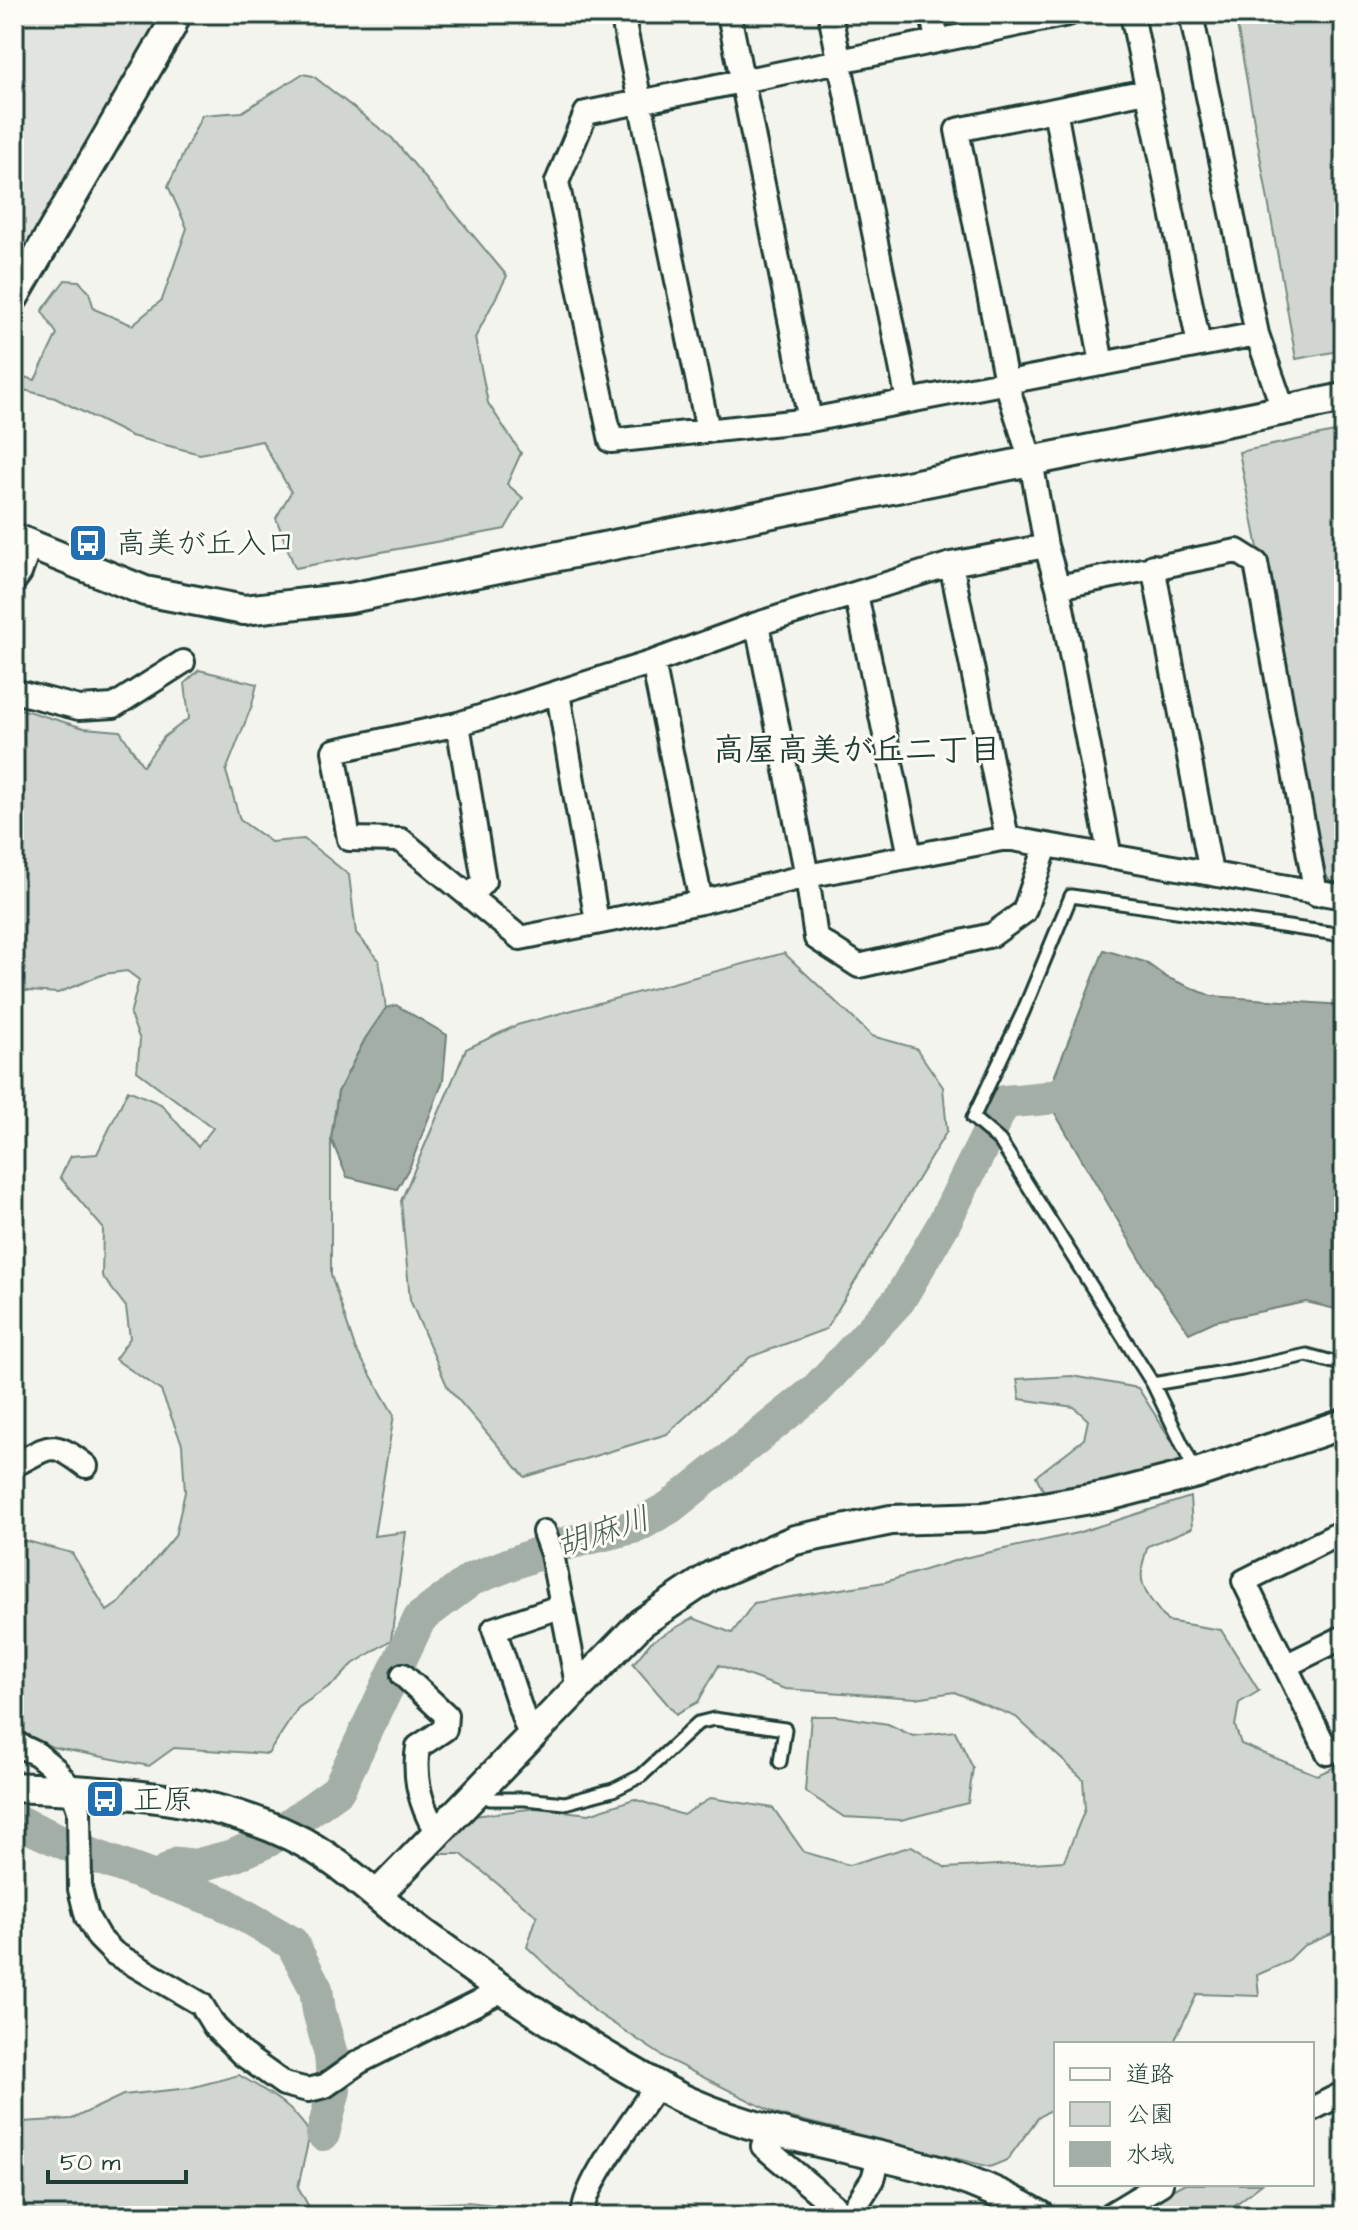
<svg xmlns="http://www.w3.org/2000/svg" width="1358" height="2230" viewBox="0 0 1358 2230" font-family="'Architects Daughter','Klee One',sans-serif">
<rect width="100%" height="100%" fill="#f4f4ef"/>
<filter id="ink" filterUnits="userSpaceOnUse"><feTurbulence type="fractalNoise" baseFrequency=".0125" numOctaves="2"/><feDisplacementMap in="SourceGraphic" scale="16" xChannelSelector="R" yChannelSelector="G"/><feConvolveMatrix kernelMatrix="1 2 1 2 8 2 1 2 1" color-interpolation-filters="sRGB"/></filter>
<g filter="url(#ink)">
<path fill="#e2e5df" d="M14 14H163L14 272Z"/>
<path fill="#d1d6d1" stroke="#788a82" stroke-width="2" d="M1235 14H1344V350L1296 359Z
M302 74 313 76 392 138 507 276 475 338 488 403 521 453 507 484 523 498 505 529 295 568 276 518 291 492 262 441 200 454 131 436 55 398 20 389 14 391V374L35 380 57 334 42 311 65 280 79 281 89 292 94 309 132 325 162 300 187 228 168 186 202 115 242 112Z
M1344 430V888L1333 887 1324 871 1316 841 1239 452Z
M199 670 257 684 252 705 226 771 240 820 271 842 304 839 349 875 356 933 379 960 386 1008 365 1039 338 1092 331 1139V1275L355 1348 394 1415 374 1536 406 1532 391 1640 353 1664 338 1680 298 1708 268 1754 174 1748 149 1766 52 1747 14 1728V1542L27 1541 72 1553 107 1611 120 1602 175 1536 185 1492 182 1444 161 1391 115 1359 130 1338 126 1307 102 1276 103 1228 60 1177 71 1156 97 1154 128 1090 161 1104 198 1147 213 1128 137 1071 140 1040 130 1015 139 980 127 971 104 974 58 993 14 990V707L84 728 120 731 143 766 164 737 189 718 185 683Z
M784 953 872 1036 916 1048 943 1087 947 1131 826 1329 750 1357 667 1434 525 1477 448 1388 410 1300 401 1201 466 1049 517 1025Z
M1072 1376 1138 1388 1187 1465 1115 1487 1045 1494 1036 1476 1084 1439 1088 1420 1074 1407 1020 1399 1017 1379Z
M1190 1497 1192 1528 1148 1546C1134 1584 1144 1591 1167 1621L1221 1630 1259 1691 1239 1703 1235 1726 1241 1744 1317 1775 1344 1763V1929L1303 1946 1287 1962 1257 1975 1259 1996 1197 1994 1173 2044H1056V2106L1038 2118 1007 2160 990 2167 776 2114 667 2059 596 2012 527 1947 537 1916 461 1854H435L474 1816 537 1808 589 1814 634 1799 683 1815 711 1798 773 1808 804 1852 849 1865 912 1846 946 1868 1064 1861 1085 1809 1083 1779 1016 1717 954 1692 916 1698 785 1689 719 1665 698 1702 676 1714 633 1664 651 1642 693 1618 732 1633 754 1603 885 1582 964 1558 1077 1533Z
M811 1716H837L888 1724 913 1736 955 1731 973 1768 968 1803 901 1820 844 1817 805 1791Z
M239 2075C266 2091 294 2106 310 2134L298 2187 314 2216H14V2131L22 2122 72 2119 123 2095 190 2088Z
M1183 2184H1262L1235 2205 1230 2216H1125Z
M467 2202 524 2208 526 2216H388L425 2204Z"/>
<path fill="#a3aea7" stroke="#6e8179" stroke-width="2" d="M1104 950 1145 962 1166 977 1211 996 1344 1005V1311L1306 1302 1215 1321 1189 1333 1155 1284 1046 1098Z
M396 1005 447 1035 443 1081 410 1166 397 1189 347 1177 331 1139 338 1092 365 1039 386 1008Z"/>
<g fill="none" stroke-linecap="round" stroke-linejoin="round">
<path stroke="#a3aea7" stroke-width="34" d="M14 1820 89 1854 223 1903 292 1943 316 1989 319 2011 331 2055 334 2090 323 2134
M156 1879 178 1864 195 1866 233 1856 267 1841 338 1790 420 1618 472 1579 560 1545 637 1526 670 1507 816 1390 899 1300 943 1225 1004 1102 1046 1098 1090 1084"/>
<g stroke="#1f3d34" stroke-width="17">
<path id="service" d="M1153 1384 1242 1369 1307 1355 1344 1365
M1196 1473 1153 1384 1000 1141 973 1118 1023 1012 1071 896 1344 935
M480 1791 490 1799H525L565 1803 613 1790 641 1776 698 1723 714 1719 785 1729 780 1762"/>
</g>
<g stroke="#1f3d34" stroke-width="28">
<path id="minor" d="M622 14 708 431
M729 14 810 420
M830 14 908 401
M932 14 937 41
M1068 14 586 113 557 182 611 441 810 420 1257 334
M1132 14 1199 345
M1191 14 1257 334 1283 409
M1055 110 1102 364
M1046 546 951 564 757 624 653 662 458 724 334 751 349 839 401 840 520 938 701 902 807 876 1007 838 1344 897
M951 564 1007 838
M1153 566 1211 873
M14 581 20 573 30 545
M1058 587 1237 551 1256 563 1316 894
M856 594 910 856
M757 624 807 876 816 938 859 966 992 935 1024 912 1046 846
M653 662 701 902
M14 691 79 708 114 706 183 662
M558 693 597 922
M458 724 484 881 470 897
M1110 857 1058 587 1046 546 1031 461 1006 382 957 130 1146 91
M14 1465C51 1446 51 1439 86 1466
M1344 1531 1244 1581 1328 1753 1344 1745
M544 1532 552 1554 576 1679 582 1686
M1285 1666 1344 1637
M403 1675 446 1715 445 1729 418 1747C413 1778 421 1807 437 1833
M534 1734 526 1725 494 1629 562 1606
M14 1743 37 1754 55 1769 72 1790 79 1810 80 1889 87 1917 99 1938 114 1953 201 2004 215 2027 242 2054 284 2084 308 2090 325 2086 359 2062 493 1995 498 1985
M1312 2109 1344 2093
M768 2131 763 2146 846 2216
M584 2216C578 2190 641 2110 657 2085
M849 2216 873 2179 879 2158
M1108 2216 1161 2184"/>
</g>
<g stroke="#1f3d34" stroke-width="34">
<path id="tertiary" d="M14 297 171 27 176 14
M14 538 145 591 244 610 350 598 1344 398
M14 1787C108 1792 205 1794 291 1836 342 1860 382 1903 427 1936 490 1982 556 2027 623 2066 646 2079 668 2093 692 2103 774 2139 863 2148 948 2174 980 2184 1012 2199 1041 2216
M378 1894 641 1623 711 1576 795 1540 891 1520 984 1517 1108 1496 1197 1473 1344 1424"/>
</g>
<use href="#service" stroke="#fdfcf7" stroke-width="11"/>
<use href="#minor" stroke="#fdfcf7" stroke-width="22"/>
<use href="#tertiary" stroke="#fdfcf7" stroke-width="28"/>
</g>
</g>
<defs>
<g id="bus-square" transform="scale(2)"><rect x="-9" y="-9" width="18" height="18" rx="4" fill="#1f6fb2" stroke="#fdfcf7"/><path d="M-5-6H5V4H4V6H2V4H-2V6H-4V4H-5ZM-3.5-4V0h7V-4ZM-3.5 1.2v1.5H-2V1.2ZM2 1.2v1.5H3.5V1.2Z" fill="#fff"/></g>
</defs>
<g fill-rule="evenodd">
<use href="#bus-square" x="88" y="543"/>
<use href="#bus-square" x="105" y="1799"/>
</g>
<g text-anchor="middle" stroke-width="6" stroke-linejoin="round" paint-order="stroke">
<g font-size="30" fill="#1f3d34" stroke="#fdfcf7" text-anchor="start">
<text x="116" y="553">高美が丘入口</text>
<text x="133" y="1809">正原</text>
</g>
<g font-size="32" font-weight="bold" fill="#1f3d34" stroke="#fdfcf7">
<text x="857" y="760">高屋高美が丘二丁目</text>
</g>
<g font-size="32" font-style="italic" fill="#475f56" stroke="#fdfcf7">
<text transform="translate(603 1531) rotate(-18)" y="11">胡麻川</text>
</g>
</g>
<rect width="1358" height="2230" fill="none" stroke="#fdfcf7" stroke-width="48"/>
<rect x="24" y="24" width="1310" height="2182" fill="none" stroke="#1f3d34" stroke-width="3" filter="url(#ink)"/>
<rect x="1054" y="2042" width="260" height="144" fill="#fdfcf7" stroke="#a4b0a9" stroke-width="2"/>
<rect x="1070" y="2068" width="40" height="12" fill="#fdfcf7" stroke="#a4b0a9" stroke-width="2"/>
<text x="1126" y="2082" font-size="24" fill="#1f3d34">道路</text>
<rect x="1070" y="2102" width="40" height="24" fill="#d1d6d1" stroke="#a4b0a9" stroke-width="2"/>
<text x="1126" y="2122" font-size="24" fill="#1f3d34">公園</text>
<rect x="1070" y="2142" width="40" height="24" fill="#a3aea7" stroke="#a4b0a9" stroke-width="2"/>
<text x="1126" y="2162" font-size="24" fill="#1f3d34">水域</text>
<path d="M48 2170v12h138v-12" fill="none" stroke="#1f3d34" stroke-width="4"/>
<text x="60" y="2170" font-size="24" fill="#1f3d34" stroke="#fdfcf7" stroke-width="6" paint-order="stroke">50 m</text>
</svg>
